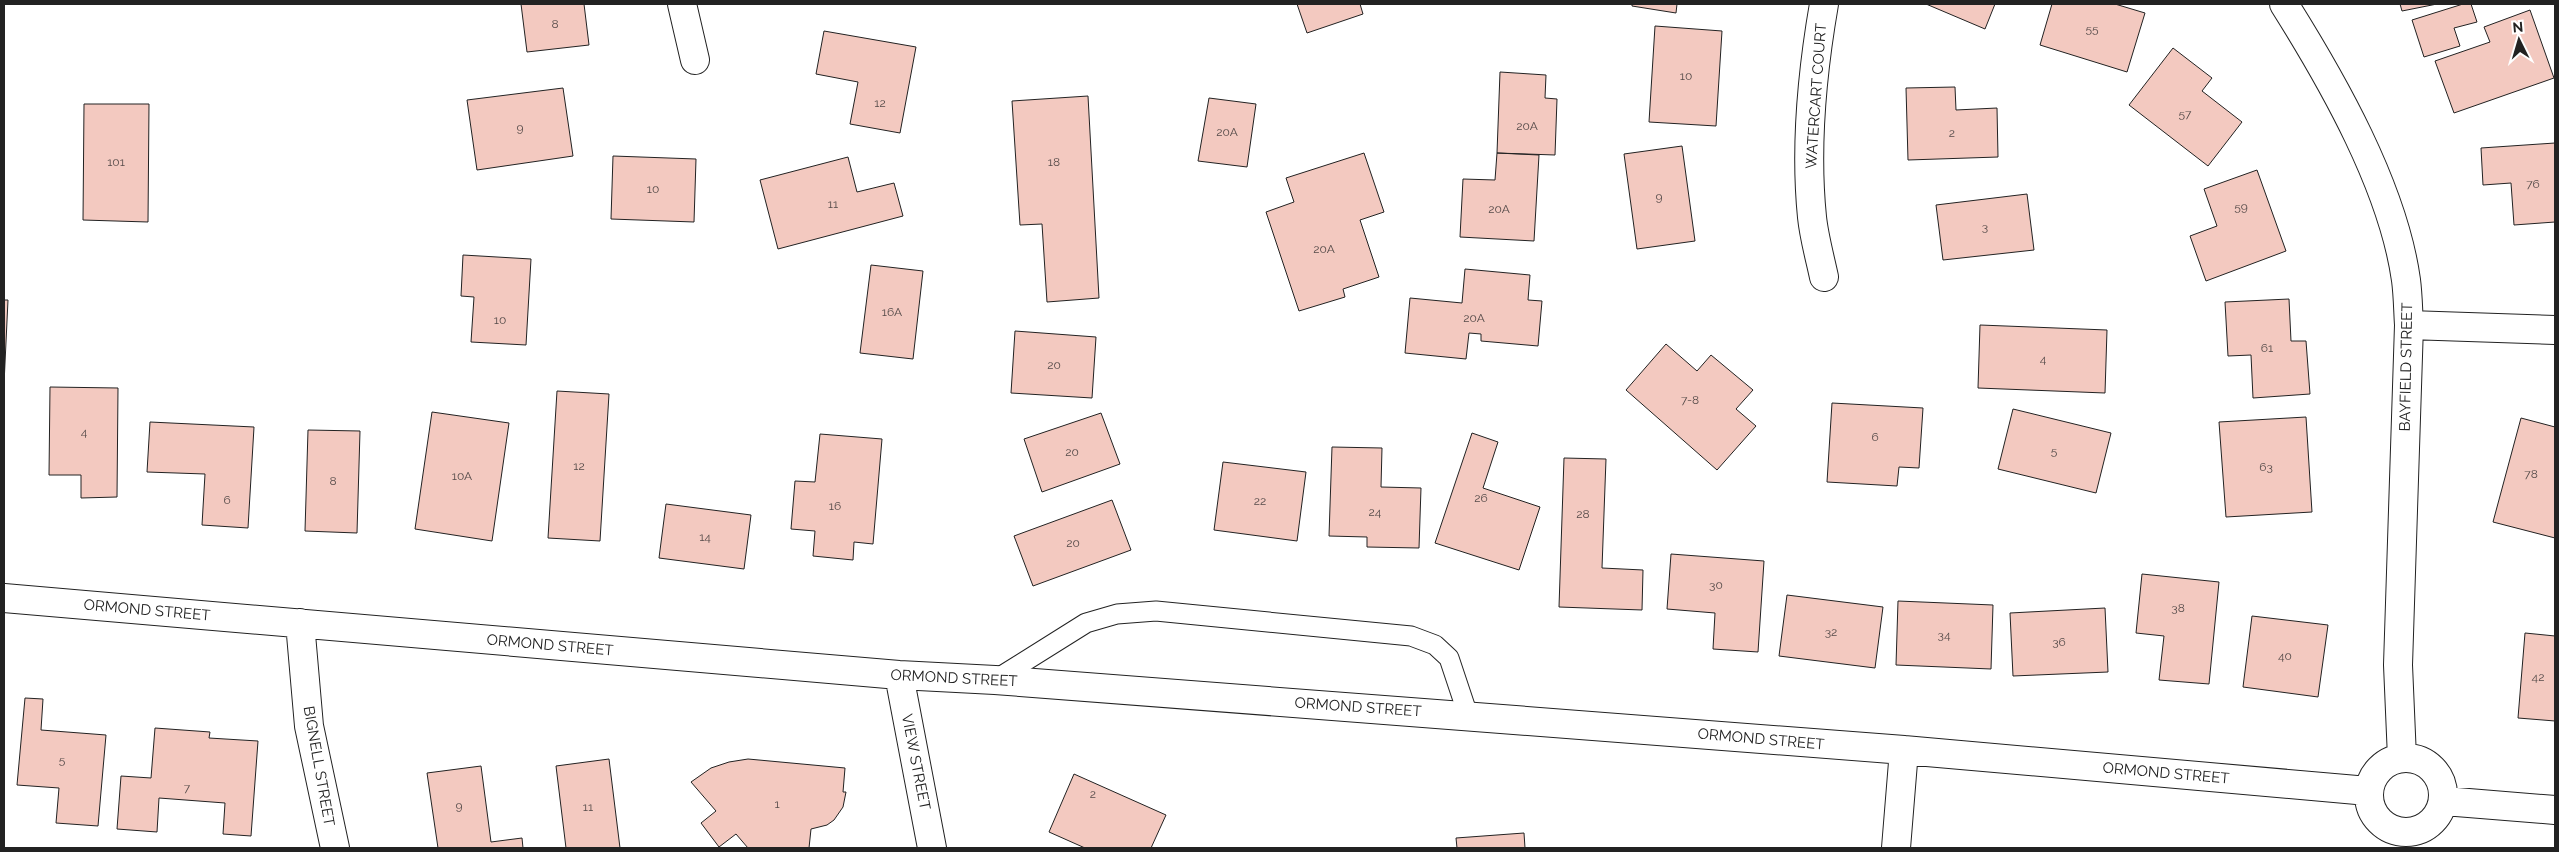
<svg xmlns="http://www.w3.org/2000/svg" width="2559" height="852" viewBox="0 0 2559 852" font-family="Raleway,sans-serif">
<rect width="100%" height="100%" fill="#fff"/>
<path fill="#f3c9c0" stroke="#222" d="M521 4H584L589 45 527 52Z
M1297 4H1360L1363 14 1307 33Z
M1632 4H1677L1676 13 1632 6Z
M1926 4H1995L1985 29Z
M2052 4H2115L2145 13 2127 72 2040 45Z
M2400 4H2437L2402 11Z
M2463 4H2471L2477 22 2454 28 2460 46 2424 57 2412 20Z
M2530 10 2554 78 2454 113 2435 61 2490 42 2484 27Z
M1655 26 1722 31 1716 126 1649 122Z
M824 31 916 47 900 133 850 124 858 82 816 74Z
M2173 48 2212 78 2202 91 2242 122 2208 166 2129 105Z
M1500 72 1546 75 1545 98 1557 99 1555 155 1497 153Z
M1955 87 1956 110 1997 108 1998 157 1908 160 1906 88Z
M563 88 573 156 477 170 467 100Z
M1088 96 1099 298 1047 302 1042 224 1020 225 1012 101Z
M1209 98 1256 104 1247 167 1198 161Z
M84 104H149L148 222 83 220Z
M2555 143V222L2514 225 2511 183 2483 185 2481 148Z
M1682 146 1695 241 1637 249 1624 154Z
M1364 153 1384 212 1360 220 1379 277 1343 289 1345 297 1299 311 1266 212 1294 202 1286 178Z
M1497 153 1539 155 1534 241 1460 237 1463 179 1495 180Z
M613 156 696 159 694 222 611 219Z
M848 157 857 192 894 183 903 216 778 249 760 180Z
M2257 170 2286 251 2206 281 2190 236 2217 226 2204 189Z
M2027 194 2034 250 1943 260 1936 205Z
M463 255 531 259 526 345 471 342 474 297 461 296Z
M871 265 923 271 913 359 860 353Z
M1465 269 1530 275 1528 300 1542 301 1538 346 1481 341V334L1469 333 1466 359 1405 353 1410 298 1462 303Z
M2289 299 2291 341H2306L2310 394 2253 398 2251 355 2228 356 2225 302Z
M4 300H8L4 384Z
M1980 325 2107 330 2105 393 1978 388Z
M1015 331 1096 337 1092 398 1011 393Z
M1666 344 1697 371 1711 355 1753 390 1736 409 1756 426 1717 470 1626 390Z
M50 387 118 388 117 497 81 498V475H49Z
M557 391 609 394 600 541 548 538Z
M1832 403 1923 408 1919 468 1899 467 1897 486 1827 482Z
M2013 409 2111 433 2096 493 1998 469Z
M432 412 509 423 492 541 415 529Z
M1101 413 1120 464 1042 492 1024 439Z
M2306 417 2312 512 2226 517 2219 422Z
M2521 418 2555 427V538L2493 522Z
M150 422 254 427 248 528 202 525 205 474 147 472Z
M308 430 360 431 357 533 305 531Z
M1472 433 1498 442 1483 488 1540 507 1519 570 1435 543Z
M820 434 882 439 873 544 854 542 853 560 813 556 815 531 791 529 795 481 815 482Z
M1332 447 1382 448 1381 487 1421 488 1419 548 1367 547V537L1329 536Z
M1564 458 1606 459 1602 568 1643 570 1642 610 1559 607Z
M1223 462 1306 472 1297 541 1214 530Z
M1112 500 1131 550 1033 586 1014 536Z
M666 504 751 515 744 569 659 558Z
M1671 554 1764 561 1758 652 1713 649 1715 613 1667 609Z
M2142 574 2219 582 2209 684 2159 680 2164 636 2136 633Z
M1787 595 1883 607 1875 668 1779 656Z
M1898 601 1993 605 1991 669 1896 665Z
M2105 608 2108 672 2013 676 2010 613Z
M2252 616 2328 625 2318 697 2243 687Z
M2525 633 2555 636V721L2518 718Z
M25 698 43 699 41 730 106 735 98 826 56 823 59 788 17 785Z
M155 728 210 732 209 738 258 741 251 836 223 834 225 803 159 798 157 832 117 829 121 776 151 778Z
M609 759 620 848H566L556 766Z
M748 759 845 768 843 792H846L843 807 834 820 827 825 811 829 809 848H748L736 834 719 847 701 823 716 811 691 782 711 768 729 762Z
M481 766 491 842 522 838 523 848H438L427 773Z
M1074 774 1166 815 1151 848H1085L1049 832Z
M1524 833 1525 848H1457L1456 838Z"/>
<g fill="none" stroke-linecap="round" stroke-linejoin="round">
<g stroke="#222" stroke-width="21">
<path id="service" d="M995 680 1086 623 1117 614 1156 611 1411 636 1435 645 1449 658 1468 715"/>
</g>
<g stroke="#222" stroke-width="30">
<path id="minor" d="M682 4 695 60
M2284 4C2333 82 2393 187 2406 280 2408 295 2408 310 2409 325L2398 665 2402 758
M1824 277C1820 258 1814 237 1812 217 1805 148 1812 73 1824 4
M2409 325 2555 330
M4 598 899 675 995 680 1904 750 2368 791
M300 623 309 726 335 848
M899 675 932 848
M2369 795a37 37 0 1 1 74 0a37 37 0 1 1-74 0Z
M2444 801 2555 810
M1896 848 1904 750"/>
</g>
<use href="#service" stroke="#fff" stroke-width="19"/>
<use href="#minor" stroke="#fff" stroke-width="28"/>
</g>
<g text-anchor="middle" stroke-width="4" stroke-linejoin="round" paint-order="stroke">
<g font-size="12" fill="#564c4a">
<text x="555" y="28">8</text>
<text x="2092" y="33">55</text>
<text x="1686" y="80">10</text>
<text x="880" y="107">12</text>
<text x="2185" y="118">57</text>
<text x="1527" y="130">20A</text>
<text x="520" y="132">9</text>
<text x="1227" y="136">20A</text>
<text x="1952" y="137">2</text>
<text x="116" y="166">101</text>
<text x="1054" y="166">18</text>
<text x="2533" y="188">76</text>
<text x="653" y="193">10</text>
<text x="1659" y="201">9</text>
<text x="833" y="208">11</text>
<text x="2241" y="211">59</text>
<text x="1499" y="213">20A</text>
<text x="1985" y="231">3</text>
<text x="1324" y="253">20A</text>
<text x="892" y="316">16A</text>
<text x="1474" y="322">20A</text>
<text x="500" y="324">10</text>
<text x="2267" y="352">61</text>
<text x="2043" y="363">4</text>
<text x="1054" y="369">20</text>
<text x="1690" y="404">7-8</text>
<text x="84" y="436">4</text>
<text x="1875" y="441">6</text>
<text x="2054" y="455">5</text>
<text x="1072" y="456">20</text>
<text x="579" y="470">12</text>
<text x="2266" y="471">63</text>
<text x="2531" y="478">78</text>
<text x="462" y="480">10A</text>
<text x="333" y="485">8</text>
<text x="1481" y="502">26</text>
<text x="227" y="504">6</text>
<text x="1260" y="505">22</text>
<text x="835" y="510">16</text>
<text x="1375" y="516">24</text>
<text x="1583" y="518">28</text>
<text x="705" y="541">14</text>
<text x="1073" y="547">20</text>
<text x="1716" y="589">30</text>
<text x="2178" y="612">38</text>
<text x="1831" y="636">32</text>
<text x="1944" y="639">34</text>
<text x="2059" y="646">36</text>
<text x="2285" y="660">40</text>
<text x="2538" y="681">42</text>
<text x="62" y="764">5</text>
<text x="187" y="792">7</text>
<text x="1093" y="798">2</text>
<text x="777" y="808">1</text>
<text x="459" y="810">9</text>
<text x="588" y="811">11</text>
</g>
<g font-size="15" fill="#222" stroke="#fff">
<text transform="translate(1816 96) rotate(-86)" y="5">WATERCART COURT</text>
<text transform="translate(2406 367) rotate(-89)" y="5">BAYFIELD STREET</text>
<text transform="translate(147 610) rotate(5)" y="5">ORMOND STREET</text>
<text transform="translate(550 645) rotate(5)" y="5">ORMOND STREET</text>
<text transform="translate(954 678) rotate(3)" y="5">ORMOND STREET</text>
<text transform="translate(1358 707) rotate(4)" y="5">ORMOND STREET</text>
<text transform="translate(1761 739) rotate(5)" y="5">ORMOND STREET</text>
<text transform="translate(916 762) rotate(79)" y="5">VIEW STREET</text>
<text transform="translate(319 766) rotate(80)" y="5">BIGNELL STREET</text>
<text transform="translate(2166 773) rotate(5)" y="5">ORMOND STREET</text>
</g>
</g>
<rect width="2559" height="852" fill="none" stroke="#222222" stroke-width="10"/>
<g transform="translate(2519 40) rotate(355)" stroke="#ffffff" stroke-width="4" paint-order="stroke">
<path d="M0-4L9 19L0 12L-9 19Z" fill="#222222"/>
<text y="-8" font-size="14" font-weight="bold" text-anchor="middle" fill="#222222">N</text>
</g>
</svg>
